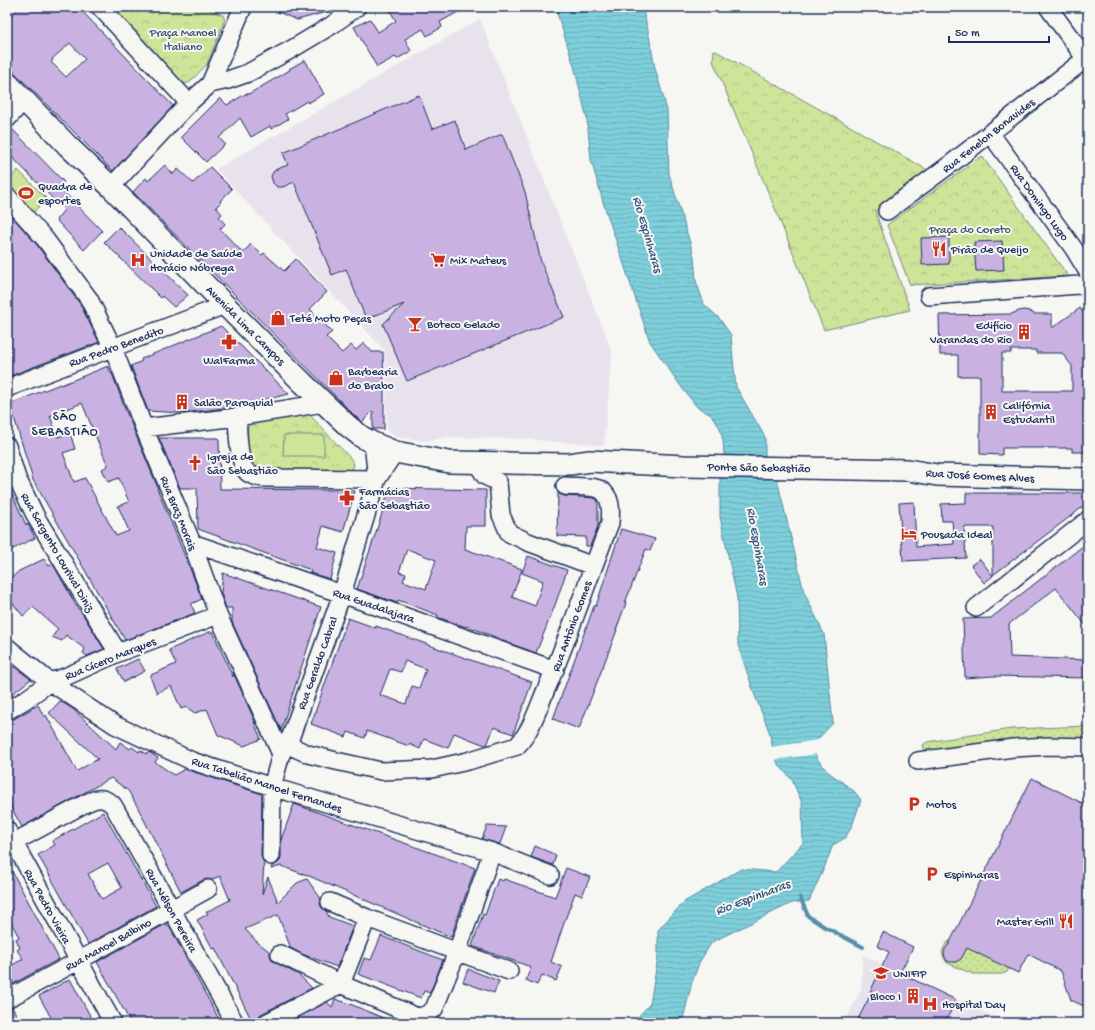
<svg xmlns="http://www.w3.org/2000/svg" width="1095" height="1030" viewBox="0 0 1095 1030" font-family="'Gochi Hand',sans-serif">
<defs>
<pattern id="grass-dots" width="8" height="8" patternUnits="userSpaceOnUse"><rect width="8" height="8" fill="#cee499"/><path d="M2 2h.1M6 6h.1" fill="none" stroke="#b0c486" stroke-width="1.8" stroke-linecap="round"/></pattern>
<pattern id="park-crowns" width="20" height="18" patternUnits="userSpaceOnUse"><rect width="20" height="18" fill="#cee499"/><path d="M2 6a3 3 0 1 1 6 0M12 15a3 3 0 1 1 6 0" fill="none" stroke="#b0c486"/></pattern>
<pattern id="water-rules" width="6" height="5" patternUnits="userSpaceOnUse"><rect width="6" height="5" fill="#7fcfda"/><path d="M0 2.5h6" fill="none" stroke="#6db2be"/></pattern>
</defs>
<rect width="100%" height="100%" fill="#f6f6f2"/>
<filter id="ink" filterUnits="userSpaceOnUse"><feTurbulence type="fractalNoise" baseFrequency=".025" numOctaves="2"/><feDisplacementMap in="SourceGraphic" scale="8" xChannelSelector="R" yChannelSelector="G"/><feConvolveMatrix kernelMatrix="1 2 1 2 8 2 1 2 1" color-interpolation-filters="sRGB"/></filter>
<g filter="url(#ink)">
<path fill="#e8e2ed" d="M480 19 612 351 604 446 583 443 555 442 531 439 449 437 424 441 397 437 387 430 385 351 216 169Z
M863 955 985 1013 1019 1023H844L861 990Z"/>
<path fill="url(#grass-dots)" stroke="#748a7c" d="M1088 726V738L1042 739 928 752 924 749 923 745 927 742 1011 729Z
M951 940 1009 968 1007 972 1002 974H973L947 963 944 958 942 952 944 947 947 943Z"/>
<path fill="url(#park-crowns)" stroke="#748a7c" d="M115 7H204L223 15 225 20 207 64 190 82 185 84 181 82 119 16Z
M714 50 935 174 875 211 910 310 824 330 774 206 713 61Z
M982 156 1068 276 910 285 887 225Z
M306 411 352 460 354 465 352 470 254 472 247 467 248 422Z"/>
<path fill="#cee499" stroke="#748a7c" d="M18 170 46 198 32 214 7 188V182Z
M284 435H324V456H283Z"/>
<path fill="url(#water-rules)" stroke="#578fa8" d="M555 7H642L648 30 655 68 667 110 669 174 694 256 696 281 704 304 719 318 731 335 733 359 736 387 765 437V456L724 455 723 441 720 428 711 415 697 407 682 388 650 342 603 202 591 160 587 119 574 66Z
M723 467 769 468 777 479 804 592 824 634 833 723 813 744 773 749 769 731 754 693 738 645 737 598 720 517V478Z
M813 750 818 760 827 771 854 791 861 800 852 826 845 838 833 845 825 866 809 901 792 903 712 942 700 961 692 982 682 1023H632L650 1004 658 957V930L684 902 741 869 776 872 803 843 802 803 792 780 778 764 774 755Z"/>
<path fill="#f6f6f2" d="M819 740 815 745 814 748 817 754 773 760 772 756V754L771 747Z"/>
<g fill="none" stroke-linecap="round" stroke-linejoin="round">
<path stroke="#578fa8" stroke-width="4" d="M800 897 808 916 823 926 863 947"/>
</g>
<path fill="#c9b2e1" stroke="#1b2f5e" fill-rule="evenodd" d="M20 7H78L173 106 113 171 7 65V20ZM70 43 85 59 66 77 51 62 53 60 52 59Z
M266 7H334V10L297 20Z
M388 7H467L440 22 442 27 427 36 423 29 405 39 411 51 397 59 395 57 377 67 354 27 370 19 378 32 396 21Z
M305 60 324 94 308 103 307 101 285 114 288 119 271 129 270 126 251 137 240 118 219 138 225 144 206 162 181 137 220 98 227 105 247 93V95L290 70 289 69Z
M419 95 432 129 455 120 466 150 502 134 525 192 541 262 564 317 407 381 383 324 404 304 366 319 346 269 332 275 294 182 283 187H277L273 183 271 176 274 171 277 169 288 165 283 153Z
M13 130 64 182 59 187 102 231 84 250 56 220 64 210 7 152V135Z
M165 165 173 174 178 169 193 183 210 167 232 189 220 201 221 202 216 207 222 214 219 217 225 224 220 229 243 253 251 244 262 255 264 253 284 271 296 259 327 292 310 309 332 332 326 337 342 353 351 345 356 350 364 343 372 352H383L384 390V429H373V411L362 422 356 417 133 192 146 178 148 181Z
M7 211 37 245 80 304 99 342 7 377Z
M119 227 188 295 174 307 162 296 161 298 104 242Z
M949 237V264L922 265 921 238Z
M1002 241 1004 270 976 271 974 242Z
M1080 308 1084 314 1088 311V452H1072V448H1002V455L980 454V376H958V355H940L939 315 1011 314 1019 311 1024 310 1029 311 1034 314H1052V328ZM1011 350H1036V353H1062L1072 366V391H1002V353H1011Z
M221 326 289 394 234 407 183 413 148 411 131 366 142 361 141 359Z
M108 366 111 374 112 373 125 409 158 488H157L191 571 202 599 191 604 195 613 125 640 33 480 10 404 60 384 61 385ZM82 403 108 466 102 469 108 482 119 478 129 502 118 506 129 531 116 536 85 478 74 482 63 453 75 449 70 433 58 437 50 416Z
M159 438H219L220 489 333 490 355 491 343 532 323 526 317 547 337 553 330 579 310 573 311 570 198 529 197 488H180Z
M7 483 26 525 28 524 35 538 7 552Z
M389 488 486 490V526H466L465 549 522 569 512 597 535 606 543 581 522 573 528 556 567 570 555 605 536 653 500 640V639L467 626 466 627 437 617 438 615 398 600 397 603 357 589 380 520ZM407 549 436 560 426 589 403 581 406 574 399 572Z
M558 493 564 496 594 498 598 501V526L590 546H586V537L557 536Z
M966 493H1088V503L993 575V527H964L966 558 903 561 899 503 914 502 916 547 954 544 952 521H942L941 504 966 503Z
M621 529 655 539 650 551 646 549 625 603H626L616 630H617L579 729 553 719 594 606H596Z
M1088 542V628L1056 588 1009 624 1010 657 1088 660V678L993 676 965 678 963 619 991 618Z
M44 559 49 566 53 564 78 609 81 611 82 613 104 649 87 656 83 653 85 649 66 635 62 641 52 637 58 629 33 607 23 616 7 596V582L19 571Z
M980 559 993 576 984 583 971 565Z
M223 573 321 607 281 730 232 622V608H226L221 593Z
M348 618 376 628V626L532 682 513 734 494 727 487 745H485L454 733 448 748 424 739 420 749 409 744V746L367 731 365 738 348 732 346 737 311 724ZM405 661 426 669 419 688 412 686 406 704 380 695 390 669 401 672Z
M209 632H213L233 677V672L256 724 254 722 261 739 244 746 218 735 207 709 195 713 186 707 181 709 171 686 157 693 151 679V675L176 664 169 650Z
M138 659 145 671 124 682 117 669Z
M7 662 31 679 7 698Z
M60 701 73 709 116 749 120 742 130 749 132 747 139 752 140 750 147 754 149 752 158 758 155 762 174 775 185 769 262 794 261 856 264 862 262 894 268 877 278 902 297 883 307 879 319 896 321 899 320 904 322 908 326 911 329 917 353 926 337 967 302 954 289 947 290 946 278 915 245 929 256 941 270 952V955L272 960 276 963 299 975 312 988 261 1014 257 1018 256 1023H253L215 948 213 949 197 920 208 914 206 912 230 900 220 876 211 880 208 879 203 880 181 892 137 806 129 792 126 789 111 778 22 827 7 800V723L38 705 44 717 46 715 77 771 98 759 49 713Z
M1032 778 1088 806V1008L1071 1000 1061 971 1028 954 1018 973 967 948 961 959 956 962H950L947 961 944 955 945 949 948 946Z
M294 804 475 868 451 937 302 873 303 874 281 866 271 869 272 866 276 864 280 861 281 856V840Z
M103 812 156 906 88 944 38 855 55 845 52 841ZM108 863 122 888 102 899 88 874Z
M487 826 506 827 500 844 482 839Z
M535 846 556 855 553 865 531 857Z
M7 862 59 959 7 987V968L23 959 17 950 20 948 16 939 19 937 7 915Z
M566 868 590 877 582 896 575 893 565 920 551 962 562 967 556 981 542 975 537 985 526 980 531 967 472 946 483 914 485 915 498 879 503 881 504 879 555 897Z
M166 924 168 926H169L221 1023H131L97 962Z
M883 932 913 947 900 973 956 1000 945 1023H856L872 992H870L889 952 877 946Z
M381 936 443 960 430 993 424 991 421 998 358 974 364 958 371 960Z
M468 969 499 981 494 993 463 982Z
M70 979 94 1023H54L39 996Z
M335 999 350 1004 395 1023H288L327 1002 332 1007Z
M12 1007 21 1023H7V1009Z"/>
<g fill="none" stroke-linecap="round" stroke-linejoin="round">
<g stroke="#1b2f5e" stroke-width="20">
<path id="minor" d="M100 7 189 103
M1048 7 1088 62
M210 84 228 80 248 73 292 49 332 25 357 7
M7 119 24 100
M990 133 1074 249 1088 272
M111 187 189 103 210 84 243 7
M7 196 45 239 89 299 113 348 144 428 192 543 218 615 281 754 272 787 271 856
M887 211 952 163 1088 57
M929 296 1079 285 1088 286
M7 388C80 360 153 333 225 305
M237 417C238 430 238 465 248 473 252 476 257 477 263 478L377 479
M144 428 237 417 324 403
M373 443 377 479
M7 446 17 478 37 519 118 653
M477 463 485 476 498 482 501 515 509 533 528 542 593 566
M192 543 342 594 555 670
M976 608 1088 520
M7 647 50 682 115 725 192 761 272 787 492 852 550 875
M7 711 25 700 50 682 65 677 118 653 218 615
M286 744 308 754 336 761 381 771 432 769 468 761 517 746C531 731 537 711 545 692 569 637 588 579 610 523 611 511 612 495 599 489 592 486 573 487 565 486
M281 754 291 736 342 594 377 479 395 452
M918 761 1013 748 1049 746 1088 747
M7 830 113 1023
M7 846 86 803C97 798 103 796 113 805L235 1023
M330 902 367 918 509 971
M280 954 341 984 417 1017C425 1016 429 1014 434 1009L457 952 492 852
M7 999 78 961 208 889
M266 1023 341 984 367 918"/>
</g>
<g stroke="#1b2f5e" stroke-width="24">
<path id="major" d="M7 83 24 100 68 146 111 187 225 305 303 383 348 426 362 437 373 443 395 452 449 462 569 464 590 461 684 466 908 470 937 475 1088 479"/>
</g>
<use href="#minor" stroke="#f6f6f2" stroke-width="17"/>
<use href="#major" stroke="#f6f6f2" stroke-width="21"/>
</g>
</g>
<defs>
<g id="stadium-bare" transform="scale(1.2)"><path d="M0-5a6.5 5 0 1 0 0 10a6.5 5 0 1 0 0-10ZM-3.5-1.8h7v3.6h-7Z" fill="#c8321e" stroke="#f6f6f2" stroke-width="2.5" paint-order="stroke"/></g>
<g id="restaurant-bare" transform="scale(1.2)"><path d="M-5-6h1v4h1v-4h1v4h1v-4h1v5L-1.5 .5V6h-2V.5L-5-1ZM5-6V6H3V1.5H1.5Q1.5-4 5-6Z" fill="#c8321e" stroke="#f6f6f2" stroke-width="2.5" paint-order="stroke"/></g>
<g id="hospital-bare" transform="scale(1.2)"><path d="M-5-5h3v3.5h4V-5h3V5h-3V1.5h-4V5h-3Z" fill="#c8321e" stroke="#f6f6f2" stroke-width="2.5" paint-order="stroke"/></g>
<g id="supermarket-bare" transform="scale(1.2)"><path d="M-6-5.5h2.5l.6 2H6L4.5 2H-2.5L-4.4-4H-6ZM-1.5 3.2a1.3 1.3 0 1 0 .1 0ZM3 3.2a1.3 1.3 0 1 0 .1 0Z" fill="#c8321e" stroke="#f6f6f2" stroke-width="2.5" paint-order="stroke"/></g>
<g id="shop-bare" transform="scale(1.2)"><path d="M-5-2.5h2.3a2.7 3.5 0 0 1 5.4 0H5L5.5 6h-11ZM-1.5-2.5h3a1.5 2.3 0 0 0-3 0Z" fill="#c8321e" stroke="#f6f6f2" stroke-width="2.5" paint-order="stroke"/></g>
<g id="bar-bare" transform="scale(1.2)"><path d="M-6-5H6L.8 .8V4.5H3.5V6h-7V4.5H-.8V.8Z" fill="#c8321e" stroke="#f6f6f2" stroke-width="2.5" paint-order="stroke"/></g>
<g id="building-bare" transform="scale(1.2)"><path d="M-4-6H4V6H1V3H-1V6H-4ZM-2.5-4.3h1.7v1.8h-1.7ZM.8-4.3h1.7v1.8H.8ZM-2.5-1h1.7V.8h-1.7ZM.8-1h1.7V.8H.8Z" fill="#c8321e" stroke="#f6f6f2" stroke-width="2.5" paint-order="stroke"/></g>
<g id="pharmacy-bare" transform="scale(1.2)"><path d="M-2-6h4v4h4v4h-4v4h-4v-4h-4v-4h4Z" fill="#c8321e" stroke="#f6f6f2" stroke-width="2.5" paint-order="stroke"/></g>
<g id="church-bare" transform="scale(1.2)"><path d="M-1.2-6h2.4v3.5h3.3v2.4h-3.3V6h-2.4V-.1h-3.3v-2.4h3.3Z" fill="#c8321e" stroke="#f6f6f2" stroke-width="2.5" paint-order="stroke"/></g>
<g id="hotel-bare" transform="scale(1.2)"><path d="M-6-4.5h1.5V1H6V5H4.5V3h-9V5H-6ZM-4 0a1.8 1.8 0 1 1 3.6 0ZM.5 0V-2.5h3Q6-2.5 6 0Z" fill="#c8321e" stroke="#f6f6f2" stroke-width="2.5" paint-order="stroke"/></g>
<g id="parking-bare" transform="scale(1.2)"><path d="M-3.5-5.5H1a3.5 3.5 0 0 1 0 7H-1V5.5H-3.5ZM-1-3.4V-.6H.8a1.4 1.4 0 0 0 0-2.8Z" fill="#c8321e" stroke="#f6f6f2" stroke-width="2.5" paint-order="stroke"/></g>
<g id="university-bare" transform="scale(1.2)"><path d="M0-5L7-2L0 1L-7-2ZM-4 1L0 2.5L4 1V4Q0 6-4 4Z" fill="#c8321e" stroke="#f6f6f2" stroke-width="2.5" paint-order="stroke"/></g>
</defs>
<g fill-rule="evenodd">
<use href="#stadium-bare" x="26" y="193"/>
<use href="#restaurant-bare" x="939" y="249"/>
<use href="#hospital-bare" x="138" y="260"/>
<use href="#supermarket-bare" x="438" y="260"/>
<use href="#shop-bare" x="278" y="318"/>
<use href="#bar-bare" x="415" y="324"/>
<use href="#building-bare" x="1024" y="332"/>
<use href="#pharmacy-bare" x="229" y="342"/>
<use href="#shop-bare" x="336" y="378"/>
<use href="#building-bare" x="182" y="402"/>
<use href="#building-bare" x="991" y="412"/>
<use href="#church-bare" x="195" y="463"/>
<use href="#pharmacy-bare" x="347" y="498"/>
<use href="#hotel-bare" x="909" y="534"/>
<use href="#parking-bare" x="914" y="804"/>
<use href="#parking-bare" x="932" y="874"/>
<use href="#restaurant-bare" x="1066" y="921"/>
<use href="#university-bare" x="881" y="973"/>
<use href="#building-bare" x="913" y="996"/>
<use href="#hospital-bare" x="930" y="1004"/>
</g>
<g text-anchor="middle" stroke-width="4" stroke-linejoin="round" paint-order="stroke">
<g font-size="12" fill="#3f536a" stroke="#f6f6f2">
<text x="183" y="36">Praça Manoel<tspan x="183" dy="14">Italiano</tspan></text>
<text x="970" y="233">Praça do Coreto</text>
</g>
<g font-size="12" fill="#1b2f5e" stroke="#f6f6f2">
<text transform="translate(988 135) rotate(-38)" y="4">Rua Fenelon Bonavides</text>
<text transform="translate(1040 202) rotate(54)" y="4">Rua Domingo Lugo</text>
<text transform="translate(246 325) rotate(45)" y="4">Avenida Lima Campos</text>
<text transform="translate(116 346) rotate(-20)" y="4">Rua Pedro Benedito</text>
<text transform="translate(759 467) rotate(1)" y="4">Ponte São Sebastião</text>
<text transform="translate(980 475) rotate(3)" y="4">Rua José Gomes Alves</text>
<text transform="translate(179 513) rotate(68)" y="4">Rua Braz Morais</text>
<text transform="translate(58 552) rotate(60)" y="4">Rua Sargento Lourival Diniz</text>
<text transform="translate(374 605) rotate(19)" y="4">Rua Guadalajara</text>
<text transform="translate(571 626) rotate(-70)" y="4">Rua Antônio Gomes</text>
<text transform="translate(110 658) rotate(-22)" y="4">Rua Cícero Marques</text>
<text transform="translate(317 663) rotate(-70)" y="4">Rua Geraldo Cabral</text>
<text transform="translate(267 784) rotate(18)" y="4">Rua Tabelião Manoel Fernandes</text>
<text transform="translate(48 906) rotate(61)" y="4">Rua Pedro Vieira</text>
<text transform="translate(172 910) rotate(61)" y="4">Rua Nélson Pereira</text>
<text transform="translate(108 944) rotate(-29)" y="4">Rua Manoel Balbino</text>
</g>
<g font-size="12" fill="#1b2f5e" stroke="#f6f6f2" text-anchor="start">
<text x="38" y="190">Quadra de<tspan x="38" dy="14">esportes</tspan></text>
<text x="951" y="253">Pirão de Queijo</text>
<text x="150" y="257">Unidade de Saúde<tspan x="150" dy="14">Horácio Nóbrega</tspan></text>
<text x="450" y="264">Mix Mateus</text>
<text x="290" y="322">Teté Moto Peças</text>
<text x="427" y="328">Boteco Gelado</text>
<text x="1012" y="329" text-anchor="end">Edifício<tspan x="1012" dy="14">Varandas do Rio</tspan></text>
<text x="229" y="364" text-anchor="middle">WalFarma</text>
<text x="348" y="375">Barbearia<tspan x="348" dy="14">do Brabo</tspan></text>
<text x="194" y="406">Salão Paroquial</text>
<text x="1003" y="409">Califórnia<tspan x="1003" dy="14">Estudantil</tspan></text>
<text x="207" y="460">Igreja de<tspan x="207" dy="14">São Sebastião</tspan></text>
<text x="359" y="495">Farmácias<tspan x="359" dy="14">São Sebastião</tspan></text>
<text x="921" y="538">Pousada Ideal</text>
<text x="926" y="808">Motos</text>
<text x="944" y="878">Espinharas</text>
<text x="1054" y="925" text-anchor="end">Master Grill</text>
<text x="893" y="977">UNIFIP</text>
<text x="901" y="1000" text-anchor="end">Bloco I</text>
<text x="942" y="1008">Hospital Day</text>
</g>
<g font-size="13" font-style="italic" fill="#34577d" stroke="#f6f6f2">
<text transform="translate(649 234) rotate(74)" y="5">Rio Espinharas</text>
<text transform="translate(759 546) rotate(80)" y="5">Rio Espinharas</text>
<text transform="translate(752 896) rotate(-21)" y="5">Rio Espinharas</text>
</g>
<g font-size="13" letter-spacing="1" fill="#1b2f5e" stroke="#f6f6f2">
<text x="65" y="420">SÃO<tspan x="65" dy="15">SEBASTIÃO</tspan></text>
</g>
</g>
<rect width="1095" height="1030" fill="none" stroke="#f6f6f2" stroke-width="24"/>
<rect x="12" y="12" width="1071" height="1006" fill="none" stroke="#1b2f5e" stroke-width="1.5" filter="url(#ink)"/>
<path d="M949 36v6h100v-6" fill="none" stroke="#1b2f5e" stroke-width="2"/>
<text x="955" y="36" font-size="12" fill="#1b2f5e" stroke="#f6f6f2" stroke-width="3" paint-order="stroke">50 m</text>
</svg>
